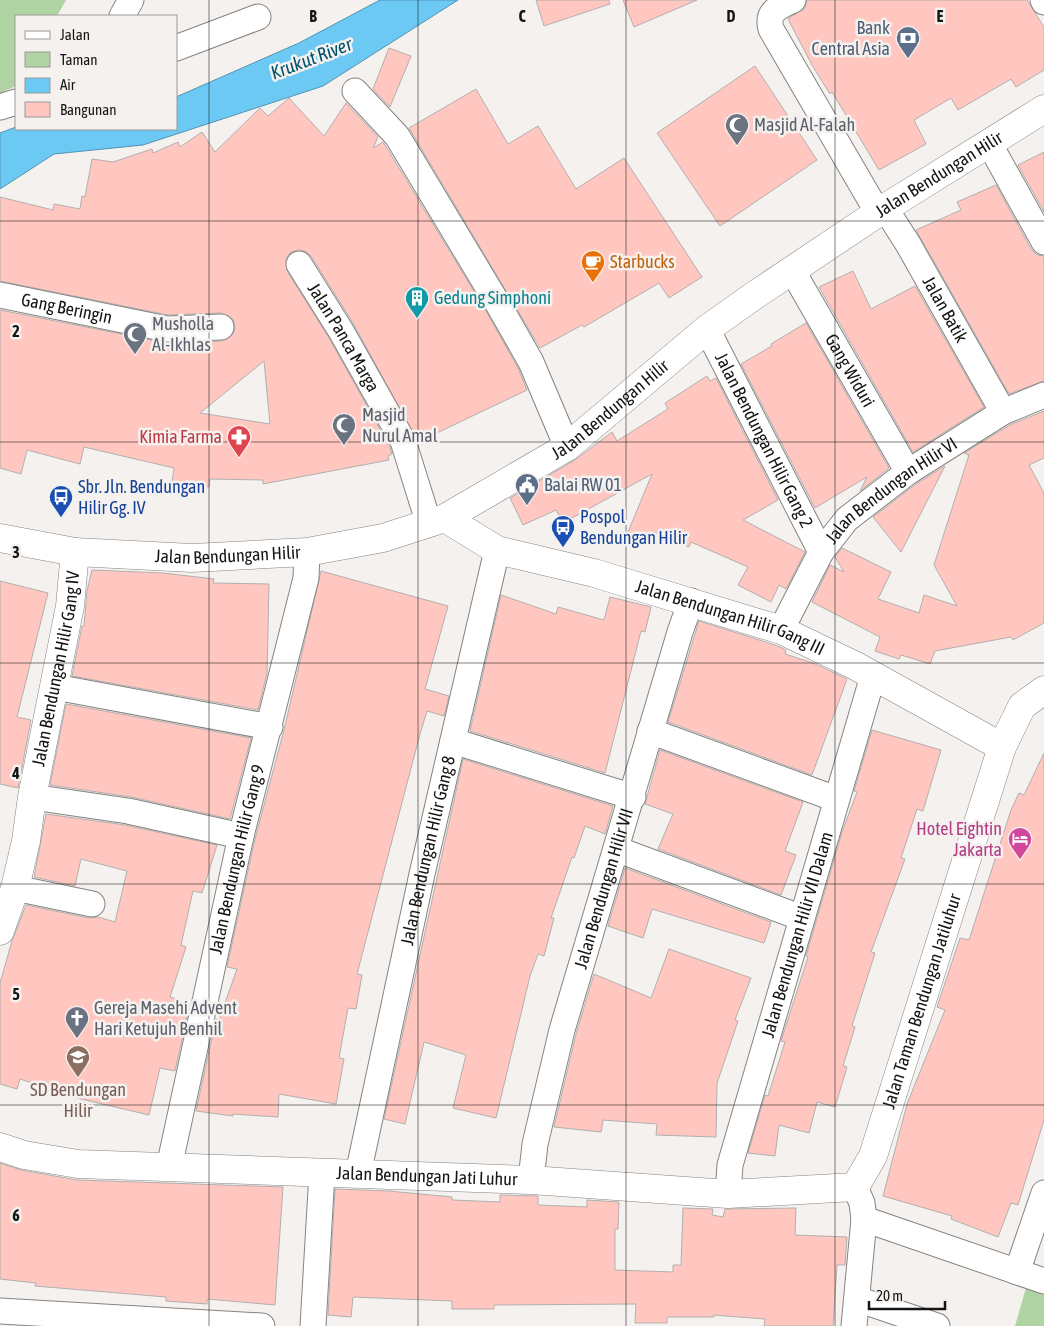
<svg xmlns="http://www.w3.org/2000/svg" width="1044" height="1326" viewBox="0 0 1044 1326" font-family="'Asap Condensed',sans-serif">
<rect width="100%" height="100%" fill="#f4f1ef"/>
<path fill="#afd3a3" d="M0 0H66L57 16H16V86L0 93Z
M1028 1281 1044 1285V1326H1015Z"/>
<path fill="#6bc9f4" stroke="#5293b1" d="M380 0H458L323 86 143 145 54 154 0 189V133L16 127 176 129V97L299 43Z"/>
<path fill="#ffc7c0" stroke="#b2afae" fill-rule="evenodd" d="M536 0H609L610 4 544 26Z
M623 0H697L634 27Z
M807 0H1027L1044 27V70L1016 87 1011 79 958 110 951 98 914 120 926 144 879 170 832 92 830 94 812 65 788 19 805 8Z
M389 48 411 56 390 107 373 89Z
M755 66 817 160 720 226 657 133Z
M476 89 508 144 538 126 576 189 624 158 702 277 669 298 659 283 584 327 582 325 540 348 409 128Z
M289 98 324 136 346 103 378 137 373 148 383 142 385 145 486 311 518 368 527 390 418 442 353 323 311 256 305 251 298 250 291 252 286 258 287 271 329 338 390 447 392 454 388 456 389 460 263 484V480L210 479 209 487 172 482 174 468 84 447 80 464 27 450 21 474 0 468V310L167 343 222 341 233 334 235 327 233 319 221 313 168 315 0 281V197L53 210 54 204 80 209 82 196 85 197 92 159 113 162 152 149 153 153 178 142 180 147 202 132 215 152 260 108 268 116ZM264 361 270 424 200 413Z
M1044 152V212L1018 165Z
M996 185 1031 249 1037 255 1044 256V381L1009 394 916 230 961 210 957 202Z
M853 271 871 309 915 286 984 407 913 452 819 287Z
M806 323 889 468 860 491 867 477 815 508 741 364 772 346 771 344Z
M707 376 710 381 716 378 778 500 743 520 805 552 786 589 779 585 771 602 738 585 748 567 691 542 689 547 654 532 651 541 628 532 652 474 563 523 556 510 523 525 510 498 575 460 612 432 617 441 668 409 665 403Z
M1044 411V458L1029 465 1044 493V623L1013 640 1011 637 935 651 930 664 901 655 899 659 875 651 880 637 812 602 830 565 844 572 835 557 842 548 891 572 878 599 919 613 924 595 957 606 934 565 969 455 964 453 1010 425Z
M945 466 901 552 873 517 916 484Z
M92 570 163 573 214 579 213 583 269 584 267 673 258 710 72 676 82 626H84L87 591Z
M321 571 448 606 425 689 449 696 444 716 427 711 420 734 357 974 362 975 356 1009 348 1008 339 1058 344 1059 336 1104 279 1094 278 1117 233 1114V1116L196 1111 216 1019 219 1020 237 969 227 967 255 839 284 730Z
M0 581 48 593 17 717 31 720 18 788 0 784Z
M501 595 556 614 558 607 604 620 610 597 651 607 645 632 641 631 605 773 470 731Z
M699 621 775 645 786 650 785 654 813 663 847 679 812 775 668 722Z
M66 704 251 738 230 819 131 797 50 785Z
M872 730 941 750 923 811 917 809 901 858 905 859 871 952 875 953 852 1026 855 1027 843 1066 847 1067 835 1107 817 1102 809 1133 779 1125 775 1156 748 1153 765 1095 768 1096 785 1042 781 1041 808 957 806 956 842 832 857 792 854 791Z
M660 750 803 802 785 851 796 855 781 895 658 849 673 814 645 804Z
M1044 753V1120L1018 1205 1011 1203 998 1237 951 1219 952 1216 883 1196 907 1104 945 1010 937 1007 960 938 969 940 1011 810 1019 793 1024 795Z
M463 759 613 806 605 834 585 826 574 858 572 857 551 918H554L544 956 538 954 530 976 496 1118 453 1108 466 1055 424 1042 405 1124 384 1119Z
M46 814 125 825 217 845 202 893 193 891 181 945 186 947 170 997 180 1000 179 1005 189 1008 175 1071 160 1068 149 1115 81 1099 20 1079 17 1089 0 1084V983L12 941 26 905 89 918 98 917 115 922 127 871 81 859 75 886 34 877Z
M625 868 771 922 764 943 652 909 643 938 608 926Z
M669 949 751 978 735 1020 738 1021 717 1083 716 1137 656 1135 657 1124 603 1120 601 1132 554 1127 576 1034 594 974 651 998Z
M0 1163 21 1170 77 1180 283 1187 275 1305 207 1299V1304L166 1301V1297L35 1286 36 1283 0 1279Z
M335 1189 389 1191 452 1197V1200L500 1202V1195L538 1196V1205L587 1207V1200L619 1202 618 1229H615V1270L673 1272V1265H681L683 1208 713 1209 712 1215 723 1217 725 1209 796 1208 795 1235 847 1237 845 1265H837L833 1326H764L765 1319 714 1315V1317H667V1323H635L636 1304 494 1305V1309H452V1301L353 1297 351 1317 328 1315Z"/>
<g fill="none" stroke-linecap="round" stroke-linejoin="round">
<g stroke="#868381" stroke-width="27">
<g id="street">
<path d="M793 0C779 7 766 11 771 29L878 213"/>
<path d="M1043 0 1044 2"/>
<path d="M122 16 131 0"/>
<path d="M176 48 258 17"/>
<path d="M355 91 397 136 498 304 531 362 567 447"/>
<path d="M0 107 16 102"/>
<path d="M989 143 1044 242"/>
<path id="s1" d="M885 208 908 244 1003 412"/>
<path id="s2" d="M299 264 341 331 403 441 429 524"/>
<path id="s3" d="M792 270 908 472"/>
<path id="s4" d="M0 295 167 329 221 327"/>
<path id="s5" d="M707 329 821 552"/>
<path id="s6" d="M781 630 821 552 847 519 908 472 1003 412 1044 395"/>
<path d="M55 687 270 727"/>
<path d="M650 731 836 799"/>
<path d="M453 741 633 797"/>
<path d="M32 797 128 811 241 836"/>
<path d="M616 849 802 918"/>
<path d="M15 888 92 904"/>
<path id="s7" d="M169 1167 241 836 306 578 307 552"/>
<path id="s8" d="M358 1174 422 874 497 550"/>
<path id="s9" d="M531 1180 535 1144 562 1030 680 632 691 601"/>
<path id="s10" d="M728 1194 730 1165 873 676"/>
<path d="M864 1219 1044 1281"/>
<path d="M1017 1272 1044 1193"/>
<path d="M857 1299 937 1326"/>
<path d="M0 1311 262 1326"/>
<path d="M313 1326 322 1173"/>
<path d="M854 1326 864 1219 862 1203 855 1187"/>
</g>
</g>
<g stroke="#868381" stroke-width="29">
<g id="secondary">
<path id="s11" d="M445 518 497 550 594 573 781 630 854 665 1002 747"/>
<path id="s12" d="M0 538 75 552 192 558 307 552 383 538 445 518 567 447 707 329 755 295 885 208 1044 109"/>
<path id="s13" d="M0 931 15 888 26 841 32 797 70 606 75 552"/>
<path id="s14" d="M0 1147 24 1155 78 1164 531 1180 728 1194 855 1187 873 1156 1002 747 1022 706 1044 690"/>
</g>
</g>
<use href="#street" stroke="#fff" stroke-width="25"/>
<use href="#secondary" stroke="#fff" stroke-width="28"/>
</g>
<path fill="none" stroke="#161514" stroke-width="1" stroke-opacity="0.55" d="M209 0V1326M418 0V1326M626 0V1326M835 0V1326M0 221H1044M0 442H1044M0 663H1044M0 884H1044M0 1105H1044"/>
<defs>
<g id="bank-pin" transform="scale(1.25)"><path d="M0 17L-7.5 6A9.5 9.5 0 1 1 7.5 6Z" fill="#5c6f8a" stroke="#f4f1ef"/><path d="M-6-4H6V4H-6ZM0-2.3a2.3 2.3 0 1 0 0 4.6a2.3 2.3 0 1 0 0-4.6Z" fill="#fff"/></g>
<g id="mosque-pin" transform="scale(1.25)"><path d="M0 17L-7.5 6A9.5 9.5 0 1 1 7.5 6Z" fill="#6b7280" stroke="#f4f1ef"/><path d="M3.5-4.9A6 6 0 1 0 3.5 4.9A5 5 0 1 1 3.5-4.9Z" fill="#fff"/></g>
<g id="cafe-pin" transform="scale(1.25)"><path d="M0 17L-7.5 6A9.5 9.5 0 1 1 7.5 6Z" fill="#e8710a" stroke="#f4f1ef"/><path d="M-5.5-4.5H6V0H3Q3 3.5 0 3.5H-2.5Q-5.5 3.5-5.5 0ZM3-3.2v2h1.7v-2ZM-6 4.5H4V6H-6Z" fill="#fff"/></g>
<g id="building-pin" transform="scale(1.25)"><path d="M0 17L-7.5 6A9.5 9.5 0 1 1 7.5 6Z" fill="#0f9aa8" stroke="#f4f1ef"/><path d="M-4-6H4V6H1V3H-1V6H-4ZM-2.5-4.3h1.7v1.8h-1.7ZM.8-4.3h1.7v1.8H.8ZM-2.5-1h1.7V.8h-1.7ZM.8-1h1.7V.8H.8Z" fill="#fff"/></g>
<g id="pharmacy-pin" transform="scale(1.25)"><path d="M0 17L-7.5 6A9.5 9.5 0 1 1 7.5 6Z" fill="#e0444e" stroke="#f4f1ef"/><path d="M-2-6h4v4h4v4h-4v4h-4v-4h-4v-4h4Z" fill="#fff"/></g>
<g id="civic-pin" transform="scale(1.25)"><path d="M0 17L-7.5 6A9.5 9.5 0 1 1 7.5 6Z" fill="#5c6f8a" stroke="#f4f1ef"/><path d="M-.6-6.5H3V-4.5H.6V-3L4-1V1h2V6H-6V1h2V-1L-.6-3ZM-1.2 2.5V6h2.4V2.5Z" fill="#fff"/></g>
<g id="bus-pin" transform="scale(1.25)"><path d="M0 17L-7.5 6A9.5 9.5 0 1 1 7.5 6Z" fill="#1a4fb4" stroke="#f4f1ef"/><path d="M-5-6H5V4H4V6H2V4H-2V6H-4V4H-5ZM-3.5-4V0h7V-4ZM-3.5 1.2v1.5H-2V1.2ZM2 1.2v1.5H3.5V1.2Z" fill="#fff"/></g>
<g id="hotel-pin" transform="scale(1.25)"><path d="M0 17L-7.5 6A9.5 9.5 0 1 1 7.5 6Z" fill="#d1479c" stroke="#f4f1ef"/><path d="M-6-4.5h1.5V1H6V5H4.5V3h-9V5H-6ZM-4 0a1.8 1.8 0 1 1 3.6 0ZM.5 0V-2.5h3Q6-2.5 6 0Z" fill="#fff"/></g>
<g id="church-pin" transform="scale(1.25)"><path d="M0 17L-7.5 6A9.5 9.5 0 1 1 7.5 6Z" fill="#6b7280" stroke="#f4f1ef"/><path d="M-1.2-6h2.4v3.5h3.3v2.4h-3.3V6h-2.4V-.1h-3.3v-2.4h3.3Z" fill="#fff"/></g>
<g id="school-pin" transform="scale(1.25)"><path d="M0 17L-7.5 6A9.5 9.5 0 1 1 7.5 6Z" fill="#8d6e63" stroke="#f4f1ef"/><path d="M0-5L7-2L0 1L-7-2ZM-4 1L0 2.5L4 1V4Q0 6-4 4Z" fill="#fff"/></g>
</defs>
<g fill-rule="evenodd">
<use href="#bank-pin" x="908" y="38"/>
<use href="#mosque-pin" x="737" y="125"/>
<use href="#cafe-pin" x="593" y="262"/>
<use href="#building-pin" x="417" y="298"/>
<use href="#mosque-pin" x="135" y="334"/>
<use href="#mosque-pin" x="344" y="425"/>
<use href="#pharmacy-pin" x="239" y="437"/>
<use href="#civic-pin" x="527" y="485"/>
<use href="#bus-pin" x="61" y="497"/>
<use href="#bus-pin" x="563" y="527"/>
<use href="#hotel-pin" x="1020" y="839"/>
<use href="#church-pin" x="77" y="1018"/>
<use href="#school-pin" x="78" y="1057"/>
</g>
<g text-anchor="middle" stroke-width="5" stroke-linejoin="round" paint-order="stroke">
<g font-size="18" fill="#4e5e75" stroke="#f4f1ef" text-anchor="end">
<text x="890" y="34">Bank<tspan x="890" dy="21">Central Asia</tspan></text>
<text x="544" y="491" text-anchor="start">Balai RW 01</text>
</g>
<g font-size="18" fill="#5b616d" stroke="#f4f1ef" text-anchor="start">
<text x="754" y="131">Masjid Al-Falah</text>
<text x="152" y="330">Musholla<tspan x="152" dy="21">Al-Ikhlas</tspan></text>
<text x="362" y="421">Masjid<tspan x="362" dy="21">Nurul Amal</tspan></text>
<text x="94" y="1014">Gereja Masehi Advent<tspan x="94" dy="21">Hari Ketujuh Benhil</tspan></text>
</g>
<g font-size="18" fill="#161514" stroke="#f4f1ef">
<text dy="6" stroke="none"><textPath href="#s12" startOffset="1054">Jalan Bendungan Hilir</textPath></text>
<text dy="6" stroke="none"><textPath href="#s4" startOffset="68">Gang Beringin</textPath></text>
<text dy="6" stroke="none"><textPath href="#s1" startOffset="118">Jalan Batik</textPath></text>
<text dy="6" stroke="none"><textPath href="#s2" startOffset="86">Jalan Panca Marga</textPath></text>
<text dy="6" stroke="none"><textPath href="#s3" startOffset="116">Gang Widuri</textPath></text>
<text dy="6" stroke="none"><textPath href="#s12" startOffset="649">Jalan Bendungan Hilir</textPath></text>
<text dy="6" stroke="none"><textPath href="#s5" startOffset="125">Jalan Bendungan Hilir Gang 2</textPath></text>
<text dy="6" stroke="none"><textPath href="#s6" startOffset="182">Jalan Bendungan Hilir VI</textPath></text>
<text dy="6" stroke="none"><textPath href="#s12" startOffset="229">Jalan Bendungan Hilir</textPath></text>
<text dy="6" stroke="none"><textPath href="#s11" startOffset="304">Jalan Bendungan Hilir Gang III</textPath></text>
<text dy="6" stroke="none"><textPath href="#s13" startOffset="269">Jalan Bendungan Hilir Gang IV</textPath></text>
<text dy="6" stroke="none"><textPath href="#s8" startOffset="331">Jalan Bendungan Hilir Gang 8</textPath></text>
<text dy="6" stroke="none"><textPath href="#s7" startOffset="315">Jalan Bendungan Hilir Gang 9</textPath></text>
<text dy="6" stroke="none"><textPath href="#s9" startOffset="301">Jalan Bendungan Hilir VII</textPath></text>
<text dy="6" stroke="none"><textPath href="#s10" startOffset="269">Jalan Bendungan Hilir VII Dalam</textPath></text>
<text dy="6" stroke="none"><textPath href="#s14" startOffset="1056">Jalan Taman Bendungan Jatiluhur</textPath></text>
<text dy="6" stroke="none"><textPath href="#s14" startOffset="429">Jalan Bendungan Jati Luhur</textPath></text>
</g>
<g font-size="18" fill="#c56008" stroke="#f4f1ef" text-anchor="start">
<text x="610" y="268">Starbucks</text>
</g>
<g font-size="18" fill="#0d838f" stroke="#f4f1ef" text-anchor="start">
<text x="434" y="304">Gedung Simphoni</text>
</g>
<g font-size="18" fill="#be3a42" stroke="#f4f1ef" text-anchor="end">
<text x="222" y="443">Kimia Farma</text>
</g>
<g font-size="18" fill="#164399" stroke="#f4f1ef" text-anchor="start">
<text x="78" y="493">Sbr. Jln. Bendungan<tspan x="78" dy="21">Hilir Gg. IV</tspan></text>
<text x="580" y="523">Pospol<tspan x="580" dy="21">Bendungan Hilir</tspan></text>
</g>
<g font-size="18" fill="#b23c85" stroke="#f4f1ef" text-anchor="end">
<text x="1002" y="835">Hotel Eightin<tspan x="1002" dy="21">Jakarta</tspan></text>
</g>
<g font-size="18" fill="#785e54" stroke="#f4f1ef">
<text x="78" y="1096">SD Bendungan<tspan x="78" dy="21">Hilir</tspan></text>
</g>
<g font-size="19" font-style="italic" fill="#00526e" stroke="#f4f1ef">
<text transform="translate(311 58) rotate(-21)" y="7">Krukut River</text>
</g>
</g>
<g font-size="16" text-anchor="middle" font-weight="bold" fill="#161514" stroke="#f4f1ef" stroke-width="5" stroke-linejoin="round" paint-order="stroke">
<text x="313" y="22">B</text>
<text x="522" y="22">C</text>
<text x="731" y="22">D</text>
<text x="940" y="22">E</text>
<text x="16" y="337">2</text>
<text x="16" y="558">3</text>
<text x="16" y="779">4</text>
<text x="16" y="1000">5</text>
<text x="16" y="1221">6</text>
</g>
<rect x="15" y="15" width="162" height="115" fill="#f4f1ef" stroke="#9b9997"/>
<rect x="25" y="31" width="25" height="8" fill="#ffffff" stroke="#9b9997"/>
<text x="60" y="40" font-size="15" fill="#161514">Jalan</text>
<rect x="25" y="52" width="25" height="15" fill="#afd3a3" stroke="#9b9997"/>
<text x="60" y="65" font-size="15" fill="#161514">Taman</text>
<rect x="25" y="78" width="25" height="15" fill="#6bc9f4" stroke="#9b9997"/>
<text x="60" y="90" font-size="15" fill="#161514">Air</text>
<rect x="25" y="102" width="25" height="15" fill="#ffc7c0" stroke="#9b9997"/>
<text x="60" y="115" font-size="15" fill="#161514">Bangunan</text>
<path d="M869 1301v8h76v-8" fill="none" stroke="#161514" stroke-width="2.5"/>
<text x="876" y="1301" font-size="15" fill="#161514" stroke="#f4f1ef" stroke-width="4" paint-order="stroke">20 m</text>
</svg>
